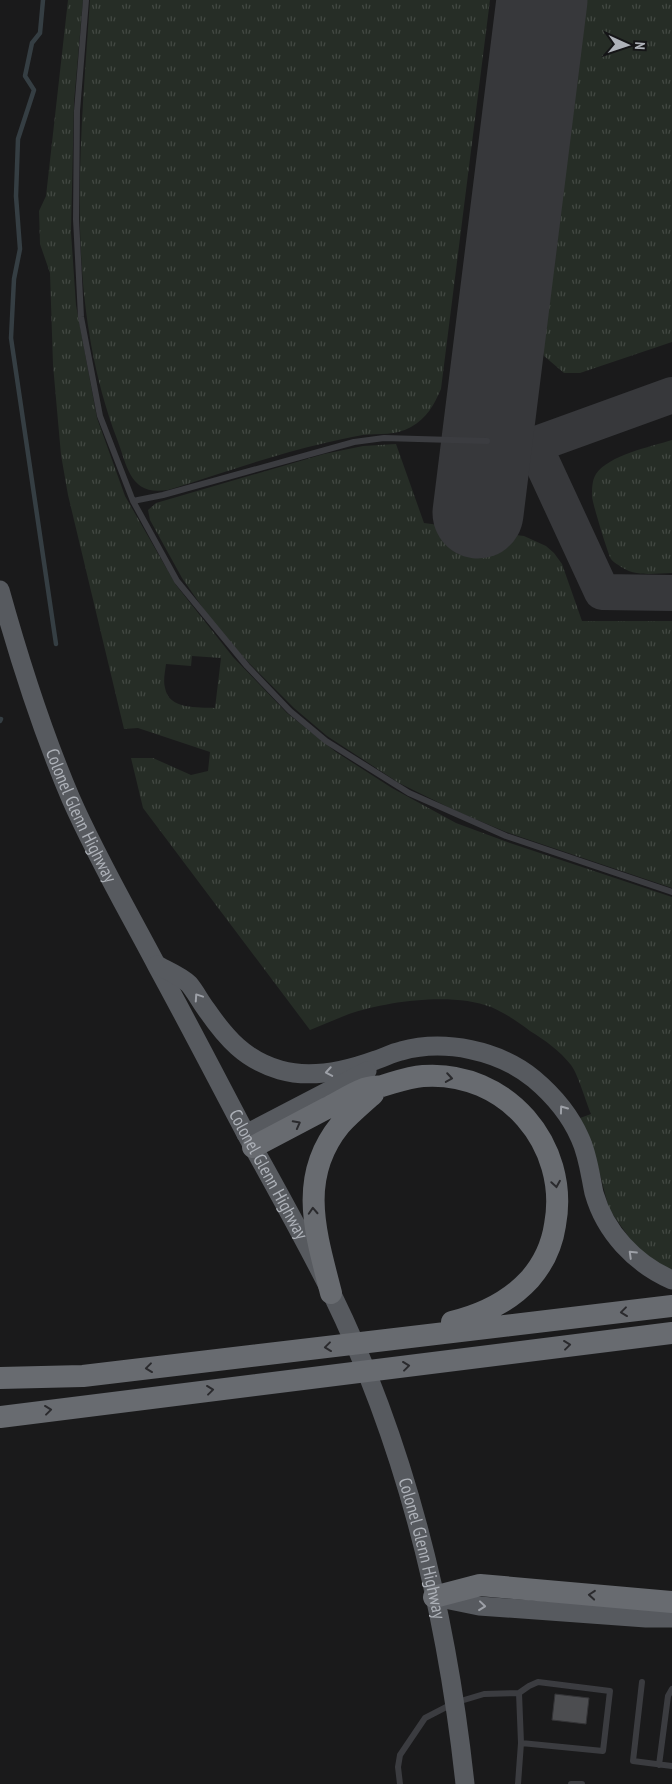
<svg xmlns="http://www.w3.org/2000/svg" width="672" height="1784" viewBox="0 0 672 1784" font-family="'PT Sans Narrow',sans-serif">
<defs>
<pattern id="grass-tufts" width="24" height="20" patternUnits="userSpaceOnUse" patternTransform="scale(1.25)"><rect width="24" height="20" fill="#262d26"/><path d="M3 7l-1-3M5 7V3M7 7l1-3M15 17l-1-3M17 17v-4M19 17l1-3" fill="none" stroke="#434943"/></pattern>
</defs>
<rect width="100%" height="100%" fill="#1a1a1b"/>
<path fill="url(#grass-tufts)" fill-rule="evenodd" d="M68 0H83L74 102 71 232 76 305 97 418 125 496 176 585 233 657 287 713 336 752 392 788 456 823 510 843 672 897V1271L653 1260 635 1246 609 1209 595 1155 580 1118 591 1114C586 1102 578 1074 571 1065 560 1051 545 1040 530 1031 518 1022 505 1013 491 1007 453 992 387 1001 349 1014 336 1019 323 1025 310 1030L143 808 131 758H153L191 775 208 771 210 752 138 728 124 729 68 495 61 455 53 365 50 273 40 244 39 211 46 196ZM192 656 221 658 215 708C198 707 169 710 165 688 163 681 165 672 166 664L191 666Z
M90 0H490L441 389C434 405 427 418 411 427 396 436 379 433 363 435 350 437 338 440 325 443 272 455 220 474 168 490 130 496 128 468 117 439 64 299 80 146 90 0Z
M585 0H672V342L580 373H564L544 356 541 340Z
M672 440V573C657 573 637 577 623 568 620 566 613 562 611 559 608 554 592 502 592 496 592 489 592 480 596 474 609 455 650 447 672 440Z
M396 444 424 523 524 536 546 546 554 553 562 564 582 621H672V888L506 832 456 811 399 783 327 736 294 708 249 663 214 624 182 578 150 520 148 510 156 503 324 454 363 446Z"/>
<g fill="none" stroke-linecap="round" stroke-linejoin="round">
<path stroke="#353e43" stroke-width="4.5" d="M43 0 40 33 32 43 25 76 34 90 18 139 16 196 20 249 14 279 11 338 56 644
M0 721 1 719"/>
<path stroke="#37383b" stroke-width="36" d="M534 445 602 592 672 593
M485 461 534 445 672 395"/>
<path stroke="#37383b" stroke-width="91" d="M478 513 542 0"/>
</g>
<path fill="#4c4d50" stroke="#343437" d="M555 1694 589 1698 586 1724 552 1720Z"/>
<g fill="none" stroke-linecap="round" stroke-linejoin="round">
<path stroke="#3b3c40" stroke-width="6" d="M86 0 77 111 76 219 81 317 100 416 133 501 177 581 247 666 290 711 326 741 409 793 506 836 672 892
M133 501 163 495 354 442 384 438 487 441
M642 1682 633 1761 672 1766
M659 1765 668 1696 672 1689
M400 1784 398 1767 400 1755 425 1718 454 1703 484 1694 519 1693 521 1743
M518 1784 521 1743 603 1751 610 1691 538 1682 529 1686 519 1693
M571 1784H582"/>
<g stroke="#575a5f" stroke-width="19">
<path id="s1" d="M0 590C20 662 42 731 71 799 96 856 128 911 157 966 187 1021 216 1077 245 1132 274 1185 304 1238 331 1292 406 1445 447 1616 465 1784"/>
<path d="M157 965C166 970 181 976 189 984 195 991 200 1001 206 1009 226 1038 245 1060 280 1070 311 1079 346 1071 376 1060 385 1057 392 1053 401 1051 444 1039 499 1050 534 1079 553 1095 570 1115 580 1138 588 1155 590 1174 594 1193 605 1232 635 1264 672 1280"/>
<path d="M246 1134 367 1071"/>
<path d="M435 1597 479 1606 646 1618H672"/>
</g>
<path stroke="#686b70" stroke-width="22" d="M253 1147C278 1134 302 1121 327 1108 339 1102 351 1094 364 1089 370 1087 376 1087 382 1086 396 1082 409 1077 423 1076 506 1070 570 1145 555 1225 552 1245 543 1264 530 1279 509 1302 481 1315 452 1322
M331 1293C316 1234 297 1178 340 1125 350 1114 362 1104 373 1094
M0 1378 83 1376 672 1306
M0 1417 672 1333
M434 1597 480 1585 672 1602"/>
</g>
<defs><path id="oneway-chevron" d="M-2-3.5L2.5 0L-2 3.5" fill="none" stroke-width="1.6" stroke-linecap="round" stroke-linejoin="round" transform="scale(1.25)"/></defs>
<g stroke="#9da0a7">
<use href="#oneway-chevron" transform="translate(198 997) rotate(-124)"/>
<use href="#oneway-chevron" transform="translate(329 1072) rotate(170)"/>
<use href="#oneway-chevron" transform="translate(563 1109) rotate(-126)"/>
<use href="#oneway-chevron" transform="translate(632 1254) rotate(-136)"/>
<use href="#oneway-chevron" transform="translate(482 1606) rotate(6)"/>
</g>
<g stroke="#2a2a2d">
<use href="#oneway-chevron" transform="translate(449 1078) rotate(9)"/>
<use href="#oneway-chevron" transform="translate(297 1124) rotate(-28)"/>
<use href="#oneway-chevron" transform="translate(556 1184) rotate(81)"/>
<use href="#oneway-chevron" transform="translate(313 1211) rotate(-93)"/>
<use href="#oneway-chevron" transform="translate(624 1312) rotate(173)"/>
<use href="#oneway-chevron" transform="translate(567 1345) rotate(-7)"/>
<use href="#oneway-chevron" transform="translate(328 1347) rotate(173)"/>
<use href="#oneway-chevron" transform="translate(406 1366) rotate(-7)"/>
<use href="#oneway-chevron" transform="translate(149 1368) rotate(173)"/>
<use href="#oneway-chevron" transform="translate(210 1390) rotate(-7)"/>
<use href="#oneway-chevron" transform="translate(48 1410) rotate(-7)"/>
<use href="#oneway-chevron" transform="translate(592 1595) rotate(-175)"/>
</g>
<g text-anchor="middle" stroke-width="5" stroke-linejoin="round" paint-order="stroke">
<g font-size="18" fill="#aeb2b9" stroke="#151517">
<text dy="6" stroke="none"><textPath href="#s1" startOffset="240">Colonel Glenn Highway</textPath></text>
<text dy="6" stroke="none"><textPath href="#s1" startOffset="645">Colonel Glenn Highway</textPath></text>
<text dy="6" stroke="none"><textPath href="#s1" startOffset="1051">Colonel Glenn Highway</textPath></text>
</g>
</g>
<g transform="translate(627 45) rotate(93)" stroke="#151517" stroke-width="4" paint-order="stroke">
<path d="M0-4L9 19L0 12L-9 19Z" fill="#aeb2b9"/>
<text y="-8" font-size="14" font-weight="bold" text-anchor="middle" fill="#aeb2b9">N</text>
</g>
</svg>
